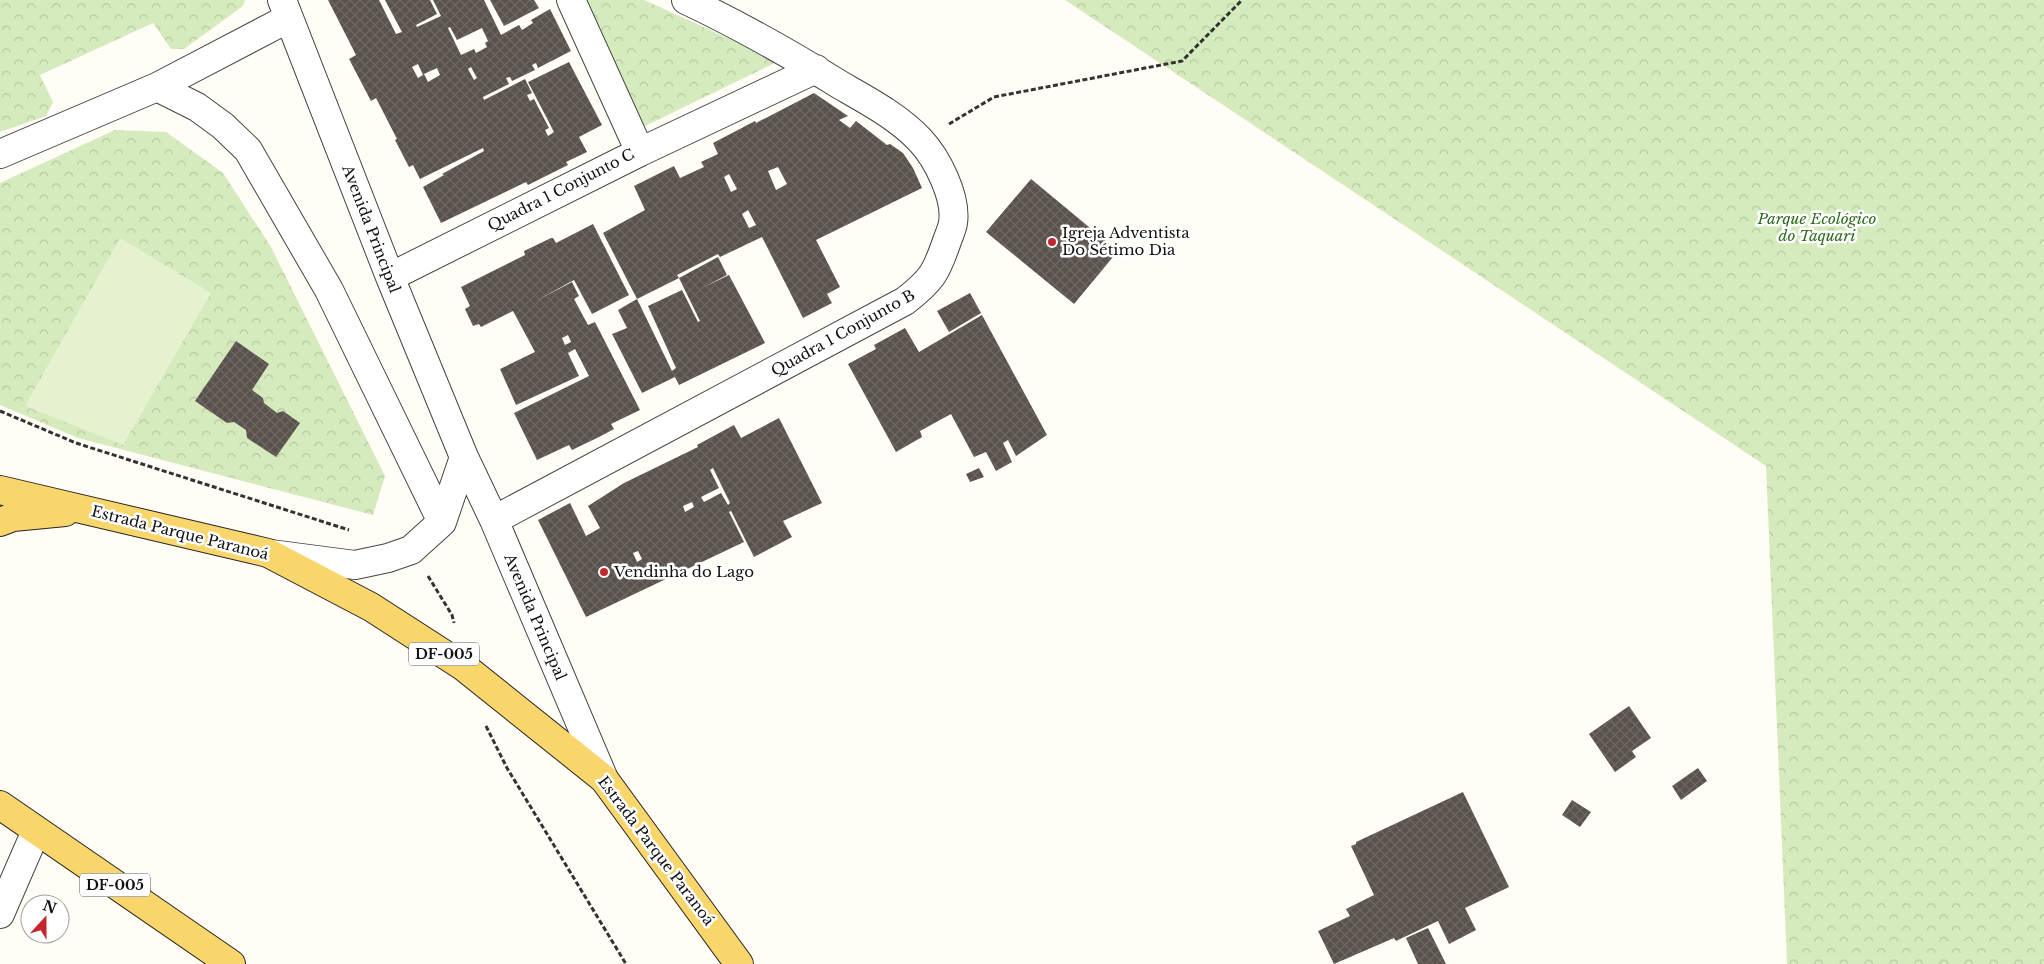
<svg xmlns="http://www.w3.org/2000/svg" width="2044" height="964" viewBox="0 0 2044 964" font-family="'Libre Baskerville',serif">
<defs>
<pattern id="park-crowns" width="20" height="18" patternUnits="userSpaceOnUse" patternTransform="scale(1.25)"><rect width="20" height="18" fill="#d5ebbd"/><path d="M2 6a3 3 0 1 1 6 0M12 15a3 3 0 1 1 6 0" fill="none" stroke="#b6c8a1"/></pattern>
<pattern id="building-cross-hatch" width="8" height="8" patternUnits="userSpaceOnUse" patternTransform="scale(1.25)"><rect width="8" height="8" fill="#5a524d"/><path d="M0 0l8 8M0 8l8-8" fill="none" stroke="#6d6662"/></pattern>
</defs>
<rect width="100%" height="100%" fill="#fffdf5"/>
<path fill="url(#park-crowns)" d="M0 0H245L243 6 184 49H171L153 23 40 75 53 102 46 116 0 132Z
M584 0H644L779 61 641 128Z
M1065 0H2044V964H1787L1766 466Z
M115 130 166 132 223 173 271 247 385 476 373 515 78 438 0 405V183Z"/>
<path fill="#e6f2cf" d="M120 238 211 293 123 445 25 406Z"/>
<path fill="url(#building-cross-hatch)" fill-rule="evenodd" d="M328 0H379L396 34 402 32 385 0H430L437 14 416 25 417 27 441 16 433 0H484L501 35 519 25 522 30 533 23 531 20 550 9 571 51 538 68 536 63 532 65 535 70 512 81 510 77 506 78 509 84 483 97 484 100 525 79 532 93 527 95 530 101 534 99 549 128 545 130 548 136 554 132 528 82 569 62 602 125 579 137 587 152 566 162 568 165 528 185 526 182 441 223 423 187 444 175 442 174 484 151 483 148 420 179 413 165 409 167 395 140 397 139 376 98 371 101 349 59 356 55ZM450 27 457 40 482 28 488 41 485 43 487 47 476 53 474 49 461 55 448 28ZM418 64 423 75 418 78 412 67ZM471 67 477 78 474 80 468 69ZM437 68 440 75 428 82 424 74Z
M490 0H534L539 8 504 26Z
M814 93 848 116 839 120 850 128 856 121 887 145 890 144 903 153 913 168 922 188 816 240 840 287 827 294 832 303 803 318 762 237 720 257 718 254 677 275 679 278 718 257 727 275 702 288 729 275 765 343 679 385 675 377 642 393 612 334 627 328 618 310 637 299 672 371 676 368 648 306 682 290 698 322 700 321 679 278 637 299 603 233 645 210 634 186 674 166 680 178 704 167 701 162 718 154 713 143 755 121 756 123ZM778 167 787 184 776 190 768 171ZM729 174 737 189 731 192 724 177ZM748 210 756 225 749 228 742 214Z
M1031 179 1118 251 1074 304 986 232Z
M593 224 629 295 592 314 574 280 534 302 572 282 579 296 574 299 588 325 595 322 640 410 611 424 614 429 599 437 572 450 569 445 537 460 514 413 589 376 575 349 568 353 579 376 516 405 500 369 535 352 513 311 481 327 479 324 473 326 465 309 470 306 461 287 525 255 524 251 551 238H553L556 243ZM568 335 571 342 565 345 562 338Z
M970 293 981 313 949 332 937 311Z
M982 315 1047 435 1016 456 1008 440 1003 443 1012 462 996 471 986 452 974 457 951 414 920 431 922 437 896 452 848 364 876 349 874 345 905 328 919 352Z
M236 341 269 364 252 390 263 398 264 403 277 413 283 411 300 423 276 457 247 438 246 430 234 422 227 423 195 401Z
M779 418 822 503 783 521 792 537 754 557 731 511 729 512 744 542 586 617 538 520 570 503 586 536 600 528 588 506 624 483 698 447 697 445 734 425 741 438ZM713 468 730 503 728 505 721 493 704 502 701 497 719 488 710 470ZM692 502 694 507 685 512 683 506ZM638 551 642 559 637 562 633 553Z
M979 468 984 477 970 482 966 474Z
M1629 706 1651 738 1632 751 1636 757 1615 772 1589 734Z
M1698 768 1707 781 1681 800 1672 786Z
M1463 792 1509 887 1465 908 1476 930 1449 944 1438 921 1396 941 1394 938 1334 964 1318 931 1350 916 1346 909 1374 895 1351 846 1356 844V842Z
M1572 800 1591 812 1580 827 1562 815Z
M1428 928 1446 964H1418L1406 938Z"/>
<g fill="none" stroke-linecap="round" stroke-linejoin="round">
<g stroke="#444" stroke-width="30">
<path id="minor" d="M282 0 390 277 464 457 494 520 604 779
M571 0 640 152
M157 87 197 107 223 126 248 150 329 290 442 522
M0 154 157 87 289 18
M390 277 640 152 816 69
M494 520 905 301C932 280 936 273 947 241 949 235 952 229 953 223 957 197 937 158 920 140 898 117 870 102 842 86 792 55 739 25 686 0
M271 554 355 565 388 558 411 550 442 522 464 457
M0 914 36 831"/>
</g>
<g stroke="#222" stroke-width="30">
<path id="major" d="M0 490 268 553 371 607 464 667 604 779 739 964
M0 522 13 517 65 512
M0 805 231 964"/>
</g>
<path stroke="#333" stroke-width="3" stroke-dasharray="5 2.5" stroke-linecap="butt" d="M949 124 994 97 1182 61 1242 0
M0 411 76 443 349 530
M428 576 452 615 454 623
M486 726 507 768 626 964"/>
<use href="#minor" stroke="#fff" stroke-width="28"/>
<use href="#major" stroke="#f9d66b" stroke-width="28"/>
</g>
<g fill="#c4262e" stroke="#fff" stroke-width="2">
<circle cx="1052" cy="242" r="5"/>
<circle cx="604" cy="572" r="5"/>
</g>
<g text-anchor="middle" stroke-width="5" stroke-linejoin="round" paint-order="stroke">
<g fill="#fff" stroke="#585858" stroke-width="1">
<rect x="409" y="642.5" width="70" height="23" rx="4"/>
<rect x="80" y="873.5" width="70" height="23" rx="4"/>
</g>
<g font-size="14" font-weight="bold" fill="#111">
<text x="444" y="659">DF-005</text>
<text x="115" y="890">DF-005</text>
</g>
<g font-size="15" fill="#111" stroke="#fff">
<text transform="translate(561 190) rotate(-27)" y="5">Quadra 1 Conjunto C</text>
<text transform="translate(371 229) rotate(69)" y="5">Avenida Principal</text>
<text transform="translate(843 333) rotate(-29)" y="5">Quadra 1 Conjunto B</text>
<text transform="translate(180 533) rotate(14)" y="5">Estrada Parque Paranoá</text>
<text transform="translate(535 617) rotate(67)" y="5">Avenida Principal</text>
<text transform="translate(656 851) rotate(53)" y="5">Estrada Parque Paranoá</text>
</g>
<g font-size="15" font-style="italic" fill="#2f6b1f" stroke="#fff">
<text x="1817" y="224">Parque Ecológico<tspan x="1817" dy="17">do Taquari</tspan></text>
</g>
<g font-size="15" fill="#111" stroke="#fff" text-anchor="start">
<text x="1062" y="238">Igreja Adventista<tspan x="1062" dy="17">Do Sétimo Dia</tspan></text>
<text x="614" y="577">Vendinha do Lago</text>
</g>
</g>
<g transform="translate(45 919) rotate(21)"><circle r="24" fill="#ffffff" stroke="#a0a0a0"/>
<path d="M0-4L9 19L0 12L-9 19Z" fill="#c4262e"/>
<text y="-8" font-size="14" font-weight="bold" text-anchor="middle" fill="#111111">N</text>
</g>
</svg>
